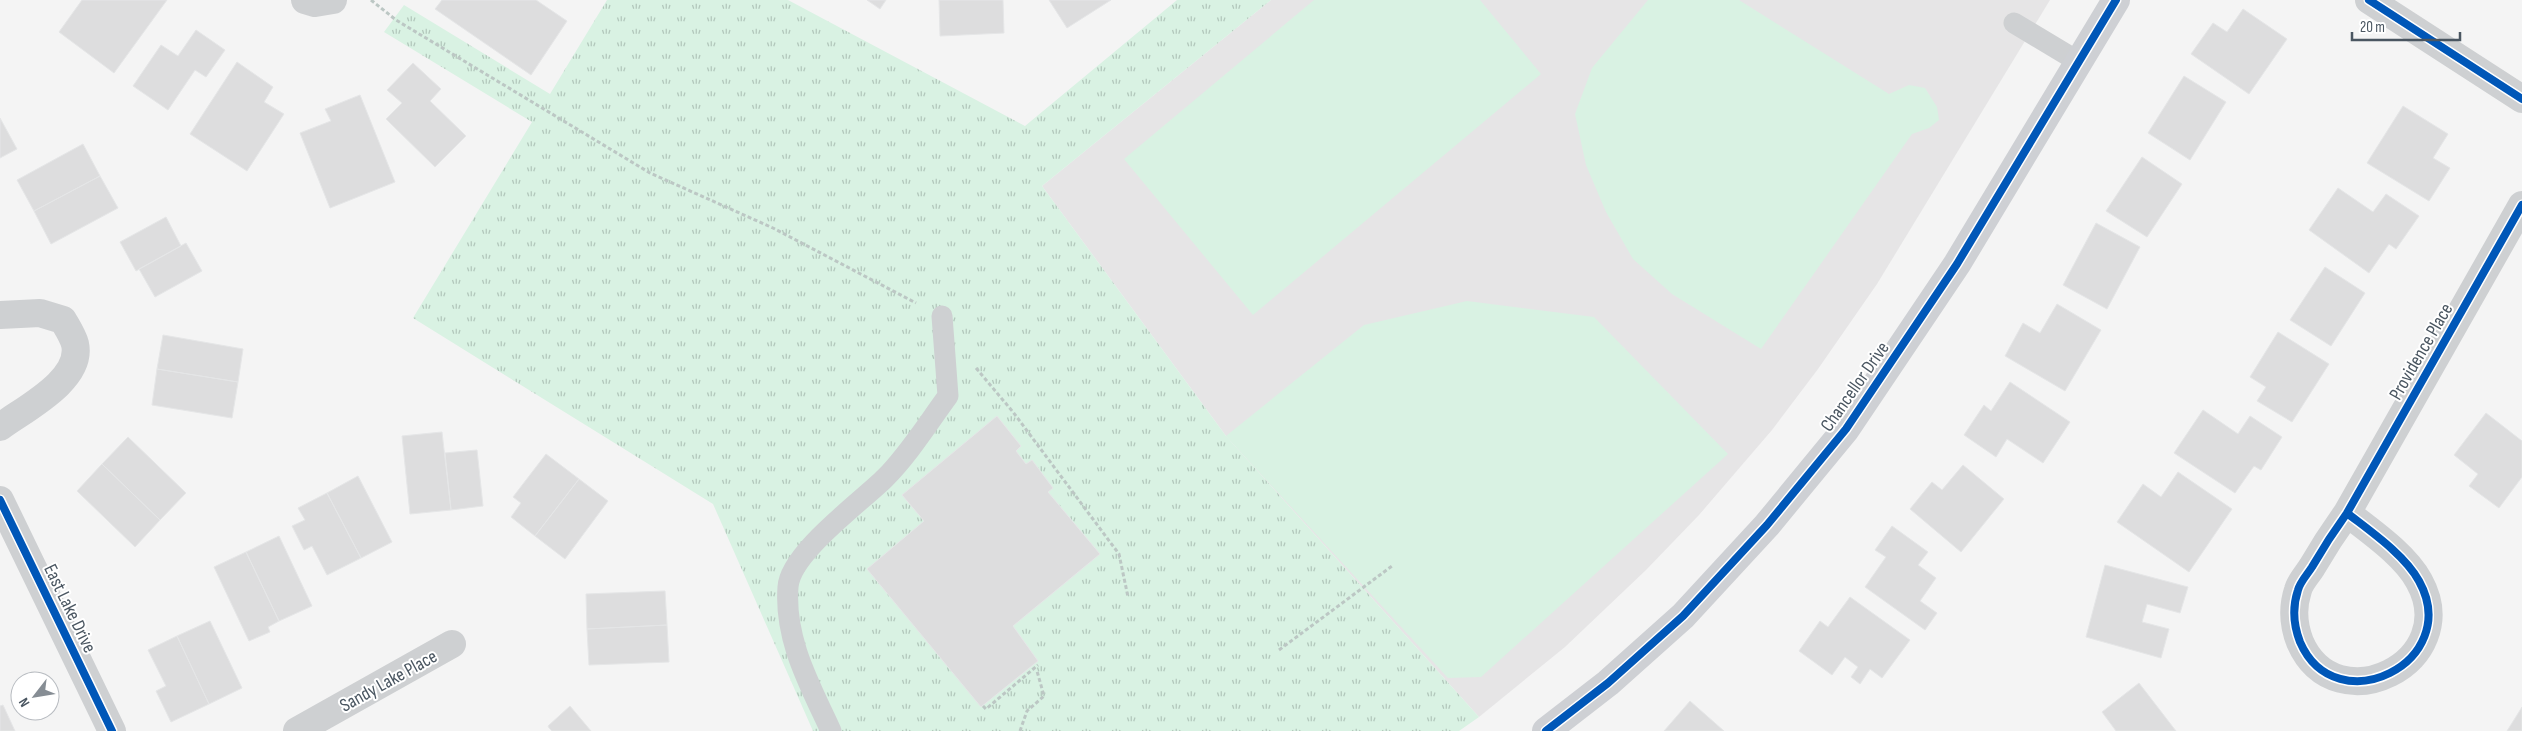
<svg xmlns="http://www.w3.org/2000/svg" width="2522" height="731" viewBox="0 0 2522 731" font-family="'Sofia Sans Condensed',sans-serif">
<defs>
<pattern id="grass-tufts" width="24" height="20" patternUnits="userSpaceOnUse" patternTransform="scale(1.25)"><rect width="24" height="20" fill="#d9f2e3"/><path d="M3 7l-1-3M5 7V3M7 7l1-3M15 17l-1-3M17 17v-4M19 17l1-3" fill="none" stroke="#b2c7bb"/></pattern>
</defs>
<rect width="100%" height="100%" fill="#f4f4f4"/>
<path fill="#e6e5e6" d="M1271 0H2050L1877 284 1818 369 1772 430 1699 515 1646 570 1565 647 1479 717 1226 436 1042 186Z"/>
<path fill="url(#grass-tufts)" d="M607 0H788L1025 126 1177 0H1271L1042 186 1226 436 1479 717 1459 731H813L713 504 413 318 532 122 384 32 404 5 550 94Z"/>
<path fill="#d9f2e3" d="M1314 0H1480L1541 74 1253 315 1124 159Z
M1648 0H1739L1889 94 1909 85 1925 88 1937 107 1939 120 1929 128 1912 134 1761 349 1672 294 1633 259 1606 212 1586 165 1575 114 1592 68Z
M1467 301 1594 317 1728 454 1481 677 1448 678 1226 436 1364 325Z"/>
<path fill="#ddddde" stroke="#e5e6e7" d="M82 0H167L114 73 59 32Z
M442 0H536L567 21 531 75 435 9Z
M867 0H886L880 9Z
M939 0H1003L1004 33 940 36Z
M1049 0H1111L1067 28Z
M2243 9 2287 39 2249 94 2191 54 2213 23 2227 32Z
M196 30 225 50 206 77 195 70 168 110 133 86 161 45 178 56Z
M237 62 273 87 264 102 284 114 247 171 190 134Z
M413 63 441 89 430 101 466 136 435 167 386 119 402 103 387 90Z
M2184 76 2226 102 2190 160 2148 133Z
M360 95 395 182 330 208 300 133 331 121 325 109Z
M2403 106 2448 134 2433 158 2450 168 2429 201 2367 163Z
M0 118 17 149 0 158Z
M83 144 100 176 34 211 17 180Z
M2142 157 2182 184 2147 237 2106 211Z
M100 176 118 208 51 244 34 211Z
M2338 188 2373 212 2386 194 2419 216 2396 249 2389 244 2369 273 2309 230Z
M166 217 181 246 136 271 120 242Z
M2096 223 2140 247 2107 309 2063 285Z
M186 243 202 271 155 297 139 269Z
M2325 267 2365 293 2331 346 2290 320Z
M2057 304 2101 330 2065 391 2005 356 2023 323 2040 333Z
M2278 332 2329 364 2292 422 2257 401 2266 387 2250 377Z
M163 335 243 349 238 382 157 369Z
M157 369 238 382 232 418 152 405Z
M2010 382 2070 422 2043 463 2007 439 1996 457 1964 435 1984 405 1991 411Z
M2203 410 2238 434 2250 416 2282 437 2261 470 2254 466 2235 493 2174 453Z
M2486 413 2522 441V477L2499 508 2469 486 2478 474 2454 455Z
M997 416 1021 446 1016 451 1026 464 1032 460 1053 488 1048 492 1100 554 1013 626 1038 661 981 707 867 569 924 521 902 495Z
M442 432 451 510 410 514 402 436Z
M128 437 186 493 160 520 102 464Z
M477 450 483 506 451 510 445 453Z
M546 454 579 479 535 536 511 517 521 503 513 497Z
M102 464 160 520 135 547 77 491Z
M1963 465 2004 499 1961 552 1910 509 1932 482 1942 490Z
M2178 472 2232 509 2189 572 2117 522 2143 484 2161 497Z
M358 476 392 542 361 558 327 493Z
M579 479 608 501 565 559 535 536Z
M327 493 361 558 327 575 312 546 304 550 292 526 305 520 298 508Z
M1892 526 1928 552 1918 565 1936 578 1920 601 1937 613 1925 630 1865 587 1886 557 1875 550Z
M279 536 312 606 279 621 246 552Z
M246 552 279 621 268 627 270 632 249 641 214 567Z
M2105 565 2188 587 2180 613 2147 604 2142 622 2169 629 2161 658 2086 637Z
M665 591 667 625 587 629 586 594Z
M1850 597 1910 640 1882 678 1870 669 1860 684 1851 677 1858 667 1845 657 1832 675 1799 651 1820 621 1828 627Z
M210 621 242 688 209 704 177 636Z
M667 625 669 662 589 665 587 629Z
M177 636 209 704 171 722 156 691 166 686 148 650Z
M2139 683 2176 731H2116L2102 712Z
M1690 701 1724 731H1664Z
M3 705 15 731H0V706Z
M570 706 591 731H552L549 728 548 726Z
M2522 707V731H2507Z"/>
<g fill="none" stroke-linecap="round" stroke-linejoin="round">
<path stroke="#bcc7c4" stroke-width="3" stroke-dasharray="4 2.5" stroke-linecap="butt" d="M371 0 396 20 650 173 773 228 916 303
M976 368 1013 412 1119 554 1128 597
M1279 650 1392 566
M983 706 986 709 1038 665
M1020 731 1027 711 1044 696 1037 671"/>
<path stroke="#ced0d2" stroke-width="21" d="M2014 23 2079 62
M831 731C810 685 784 640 788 587 790 553 861 502 885 478 909 454 928 423 948 396L942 316"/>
<path stroke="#ced0d2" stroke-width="28" d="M305 0 315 3 333 0
M2369 0 2522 99
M0 315 40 313 63 320C67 327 73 336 75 344 83 380 24 409 0 427
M0 500 112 731
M2347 513C2370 531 2405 555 2419 581 2464 662 2336 725 2300 642 2293 624 2292 608 2298 590 2300 582 2307 575 2312 567 2323 548 2334 531 2347 513L2522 205
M297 731 452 644"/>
<path stroke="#ced0d4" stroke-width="28" d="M1546 731 1608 683 1683 616 1767 525 1846 429 1957 264 2116 0"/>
<g stroke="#fff" stroke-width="11">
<path id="cycleway" d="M2369 0 2522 99
M0 500 112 731
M2347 513C2370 531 2405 555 2419 581 2464 662 2336 725 2300 642 2293 624 2292 608 2298 590 2300 582 2307 575 2312 567 2323 548 2334 531 2347 513L2522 205
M1546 731 1608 683 1683 616 1767 525 1846 429 1957 264 2116 0"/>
</g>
<use href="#cycleway" stroke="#0057b8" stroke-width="8"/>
</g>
<g text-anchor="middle" stroke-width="4" stroke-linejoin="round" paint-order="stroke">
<g font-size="19" fill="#4a5661" stroke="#fff">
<text transform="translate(2420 351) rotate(-60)" y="7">Providence Place</text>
<text transform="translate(1854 386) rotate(-55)" y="7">Chancellor Drive</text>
<text transform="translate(71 608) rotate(64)" y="7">East Lake Drive</text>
<text transform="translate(388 680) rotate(-29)" y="7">Sandy Lake Place</text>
</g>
</g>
<g transform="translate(35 696) rotate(239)"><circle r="24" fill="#ffffff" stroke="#b7bbc0"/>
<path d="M0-4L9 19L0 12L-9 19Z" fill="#868d94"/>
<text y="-8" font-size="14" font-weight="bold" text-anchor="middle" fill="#4a5661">N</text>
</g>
<path d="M2352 32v8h108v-8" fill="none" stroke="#4a5661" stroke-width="2.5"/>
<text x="2360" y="32" font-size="15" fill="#4a5661" stroke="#ffffff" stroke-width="4" paint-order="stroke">20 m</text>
</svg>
